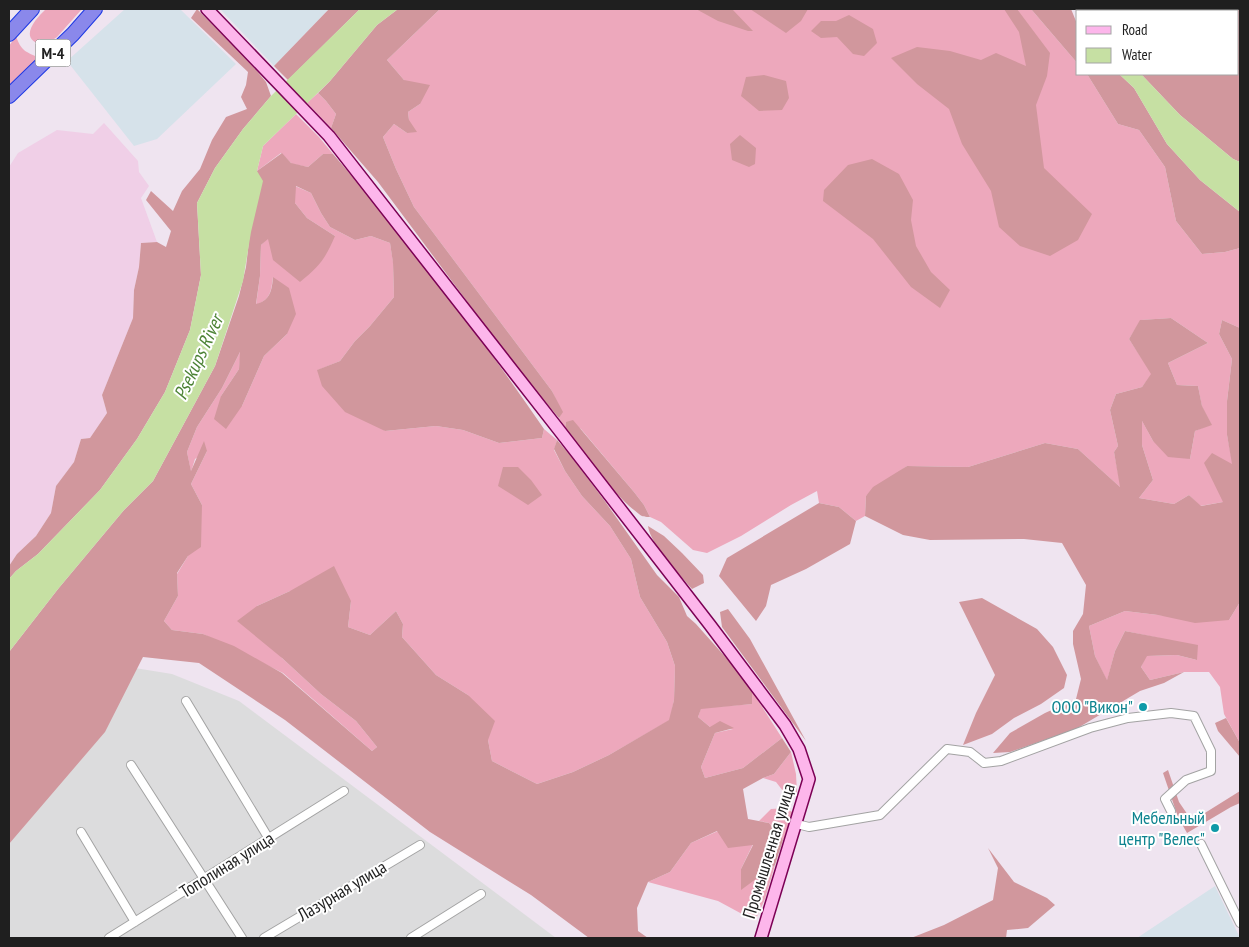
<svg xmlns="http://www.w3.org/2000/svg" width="1249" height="947" viewBox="0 0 1249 947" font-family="'PT Sans Narrow',sans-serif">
<rect width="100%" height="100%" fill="#efe4f0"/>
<path fill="#dcdcdd" d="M73 658 172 674 239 701 556 938H9V730Z"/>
<path fill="#d6e2ea" d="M125 9H180L236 64 157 139 134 146 67 61Z
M220 9H329L274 66Z
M1215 886 1240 938H1137Z"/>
<path fill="#f0cfe7" d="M104 123 138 161 139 172 149 186 141 198 157 242 141 243 139 267 134 290 133 318 102 395 107 413 90 438 81 439 74 462 56 486 51 513 36 536 17 554 9 566V167L18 153 57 130 93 134Z"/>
<path fill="#eda8bc" d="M46 9H82L57 37 45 45C17 41 34 20 46 9Z
M440 9H1031L1078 64V74H1087L1118 124 1139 130 1165 167 1176 221 1202 254 1225 252 1240 248V328L1222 320 1219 334 1232 359 1227 401V435L1233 465 1223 502 1200 506 1189 495 1174 504 1139 498 1153 480 1142 445 1141 419 1153 441 1190 459 1195 431 1211 424 1202 407 1198 386 1177 385 1168 363 1208 343 1171 318 1141 320 1129 339 1152 374 1142 387 1116 394 1110 410 1118 446 1114 452 1121 488 1078 449 1045 443 968 467 907 466 866 496 865 516 856 521 839 507 819 503 817 491 791 505 741 536 707 553 693 550 661 522 650 517 644 505 634 492 581 429 566 422 565 428 559 418 562 412 552 391 414 207 396 169 383 137 394 124 407 133 409 120 408 112 420 104 404 80 387 60Z
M16 36C21 51 26 52 40 58L9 89V46Z
M318 93 326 101 336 114 331 128 307 103Z
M296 114 319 137 333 154H323L308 167 292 164 281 153 257 171 263 146Z
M295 186 311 193 321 213 330 227 355 240 371 236 390 243 393 262 394 297 370 326 355 341 340 361 318 370 385 431 436 426 463 430 499 443 542 438 544 429 557 440 554 450 565 471 582 496 610 526 631 559 640 597 667 642 675 666 674 700 670 720 609 755 573 772 537 784 492 761 488 740 468 695 436 675 402 637 403 624 396 611 370 635 348 627 351 601 290 591 257 606 282 658 321 694 356 721 377 747 372 751 283 673 203 634 172 630 164 621 178 596 177 574 188 556 202 505 191 484 207 451 195 459 191 472 187 452 197 427 222 388 241 350 239 369 221 396 242 406 264 356 287 334 273 277C271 291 271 299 256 305L260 276 261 245 268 238 335 236 307 218 295 203Z
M1240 602V743L1224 714 1220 687 1209 672H1184L1150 680 1141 667 1146 656 1177 655 1197 660 1159 638 1125 631 1115 651 1107 681 1095 656 1089 626 1125 611 1158 615 1229 620Z
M752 691 782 738 743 768 705 778 701 767 715 733 733 729 710 727 698 717 701 708 752 704Z
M791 752 796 774 797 793 790 800 776 782 763 778 774 774Z
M786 808 792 812 787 834 783 840 769 823 759 821 771 809Z
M718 831 753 844 741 869 763 874 775 865 765 899 755 921 718 901 648 882 670 872 691 843Z"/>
<path fill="#d1979d" d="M197 9 246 58 266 82 271 96 243 129 215 168 197 203 201 275 190 330 165 392 137 439 100 490 38 554 16 571 9 579V566L17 554 36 536 51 513 56 486 74 462 81 439 90 438 107 413 102 395 133 318 134 290 139 267 141 243 157 242 166 247 171 231 146 200 151 191 173 211 182 191 200 169 212 140 226 117 247 109 241 97 246 85 248 72 191 18Z
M329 9H360L288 80 274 66Z
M398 9H440L387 60 404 80 430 85 420 104 408 112 409 120 417 132 407 133 394 124 383 137 396 169 414 207 552 391 563 412 559 418 519 371 378 182 331 128 336 114 326 101 318 93 330 81 377 25Z
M696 9H732L753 31H748L718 21Z
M750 9H808L801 21 786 33Z
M1004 9H1017L1050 53 1047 76 1036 105 1044 168 1092 214 1078 240 1050 256 1020 246 999 227 991 191 962 144 949 109 917 84 891 58 917 47 950 51 981 60 996 53 1026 66 1019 32Z
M1031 9H1071L1078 26V64Z
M1114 9H1240V162L1233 159 1180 115 1141 74H1238V11H1114Z
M849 15 873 29 877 43 864 56 853 54 837 37 821 38 811 31 821 21H836Z
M1087 74H1119L1134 88 1167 144 1200 180 1240 212V248L1225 252 1202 254 1176 221 1165 167 1139 130 1118 124Z
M764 75 786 81 789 98 782 110 759 111 741 96 746 77Z
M740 135 756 148 755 164 749 167 732 160 730 144Z
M282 153 291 163 308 167 323 154H333C408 241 479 334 544 429L542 438 499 443 463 430 436 426 385 431 345 412 322 386 317 370 340 361 355 341 370 326 394 297 393 263 390 243 371 236 355 240 330 227 321 213 311 193 296 186 295 203 307 218 335 236C325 259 320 266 300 282L273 260 268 239 261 245 260 276 256 304C270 301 272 290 273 277L289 288 296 314 287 334 264 356 242 406 226 429 214 419 221 396 239 369 240 352 222 388 197 427 187 452 191 471 204 441 207 451 191 484 202 505 201 547 188 556 177 573 178 596 164 621 172 630 203 634 234 646 282 673 372 751 377 747 356 721 321 694 282 658 237 621 257 606 290 591 334 566 351 601 348 627 370 635 396 611 403 624 402 637 436 675 468 695 495 721 488 740 492 761 537 784 573 772 609 755 669 720 674 700 675 666 667 642 640 597 631 559 610 526 582 496 565 471 554 449 557 440 571 456 604 500 657 575 679 597 687 616 696 624 736 669 752 691V704L701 709 698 717 710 727 720 721 734 728 715 733 701 767 705 778 743 768 782 738 791 752 774 774 763 778 743 789 748 819 769 823 783 840 775 865 741 890V869L753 845 728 848 717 831 691 843 670 872 648 882 637 908 638 931 648 938H589L531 895 430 832 285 720 199 663 143 657 105 732 9 844V652L58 589 124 510 153 481 215 366 239 296 246 267 257 171Z
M872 159 899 174 913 200 911 220 916 246 931 272 950 290 940 308 911 287 873 239 823 201 824 190 848 165Z
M1171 318 1208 343 1168 363 1177 385 1198 386 1202 406 1212 425 1195 431 1190 459 1168 457 1153 441 1142 421V445L1153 480 1139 498 1174 504 1189 495 1201 506 1223 502 1204 463 1212 453 1232 464 1227 435V401L1232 359 1219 334 1222 320 1240 328V602L1229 620 1195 623 1158 615 1125 611 1089 626 1095 656 1107 680 1115 651 1125 631 1198 645 1197 660 1177 655 1147 656 1141 667 1150 680 1184 672 1164 683 1140 691 1076 729 1010 752 993 753 1010 733 1045 713 1076 699 1081 679 1073 644V631L1083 614 1086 585 1062 543 1024 539 930 540 903 535 865 516 866 496 873 487 907 466 968 467 1045 443 1078 449 1120 487 1114 452 1118 446 1110 410 1116 394 1142 387 1151 374 1129 339 1140 320Z
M573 420 634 492 644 505 650 517C646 517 642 517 639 514 612 494 586 455 565 428L566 422Z
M503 467H518L531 480 542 495 528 505 498 486Z
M819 503 839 507 856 521 850 544 806 569 771 585 766 606 756 621 719 576 727 558Z
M648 526 664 536 682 553 703 575 704 583 692 589C680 575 650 544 648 526Z
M982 598 1037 629 1053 647 1067 675 1064 688 1041 704 1014 718 992 734 963 745 976 713 995 675 959 602Z
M728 609 750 639 806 741 722 627 720 612Z
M1226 718 1240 743V757L1218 731 1215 723Z
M1168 770 1179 802 1192 821 1240 791V803L1231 807 1187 833 1178 817 1163 773Z
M988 848 1014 882 1047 898 1055 905 1028 928 1007 930 1006 938H911L944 925 993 900 998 868Z"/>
<path fill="#c6e0a3" d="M360 9H398L377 25 330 81 263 146 257 171 263 181 251 232 243 281 215 366 153 481 124 510 58 589 9 652V579L16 571 38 554 100 490 137 439 165 392 190 330 201 275 197 203 215 168 243 129 271 96Z
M1119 74H1141L1180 115 1233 159 1240 162V212L1200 180 1167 144 1134 88Z"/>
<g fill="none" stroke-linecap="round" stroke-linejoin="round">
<g stroke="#a3a3a3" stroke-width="10">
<path id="street" d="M186 701 269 839
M131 765 242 938
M797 824 809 827 880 815 947 749 970 752 984 763 1001 761 1090 728 1128 718 1171 713 1194 716 1211 751V771L1186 780 1165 799 1171 811
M81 832 135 922
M1201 844 1240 923
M109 938 344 791
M264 938 420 845
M411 938 481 894"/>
</g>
<g stroke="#7c0055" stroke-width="14">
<path id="secondary" d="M207 9 329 136 559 430 710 625 785 725 799 749 809 779 761 938"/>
</g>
<g stroke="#1c38e4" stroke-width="16">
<path id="highway" d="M9 34 32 9
M9 96 73 34 95 9"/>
</g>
<use href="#street" stroke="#fff" stroke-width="8"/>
<use href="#secondary" stroke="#fdb6eb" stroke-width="11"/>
<use href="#highway" stroke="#8a88eb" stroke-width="14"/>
</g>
<g fill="#0f9aa8" stroke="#fff" stroke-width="2">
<circle cx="1143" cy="707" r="5"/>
<circle cx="1215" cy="828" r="5"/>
</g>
<g text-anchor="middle" stroke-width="4" stroke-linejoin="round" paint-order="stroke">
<rect fill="#fff" stroke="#626262" stroke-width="1" x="35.5" y="39.5" width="35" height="27" rx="4"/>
<g font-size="16" font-weight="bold" fill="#1f1f1f">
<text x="53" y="59">М-4</text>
</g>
<g font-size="18" fill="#0d838f" stroke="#fff" text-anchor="end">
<text x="1133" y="713">ООО "Викон"</text>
<text x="1205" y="824">Мебельный<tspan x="1205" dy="21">центр "Велес"</tspan></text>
</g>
<g font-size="18" fill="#1f1f1f" stroke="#fff">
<text transform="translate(769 851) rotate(-73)" y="6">Промышленная улица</text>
<text transform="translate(227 865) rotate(-32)" y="6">Тополиная улица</text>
<text transform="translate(342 891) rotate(-31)" y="6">Лазурная улица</text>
</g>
<g font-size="19" font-style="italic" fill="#4d8336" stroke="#fff">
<text transform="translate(198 357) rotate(-65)" y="7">Psekups River</text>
</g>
</g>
<rect width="1249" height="947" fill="none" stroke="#1f1f1f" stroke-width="20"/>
<rect x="1076" y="10" width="162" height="65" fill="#ffffff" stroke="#a5a5a5"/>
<rect x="1086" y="26" width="25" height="8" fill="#fdb6eb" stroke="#a5a5a5"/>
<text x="1122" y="35" font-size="15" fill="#1f1f1f">Road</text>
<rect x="1086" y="48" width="25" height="15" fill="#c6e0a3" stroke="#a5a5a5"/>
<text x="1122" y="60" font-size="15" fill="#1f1f1f">Water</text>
</svg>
